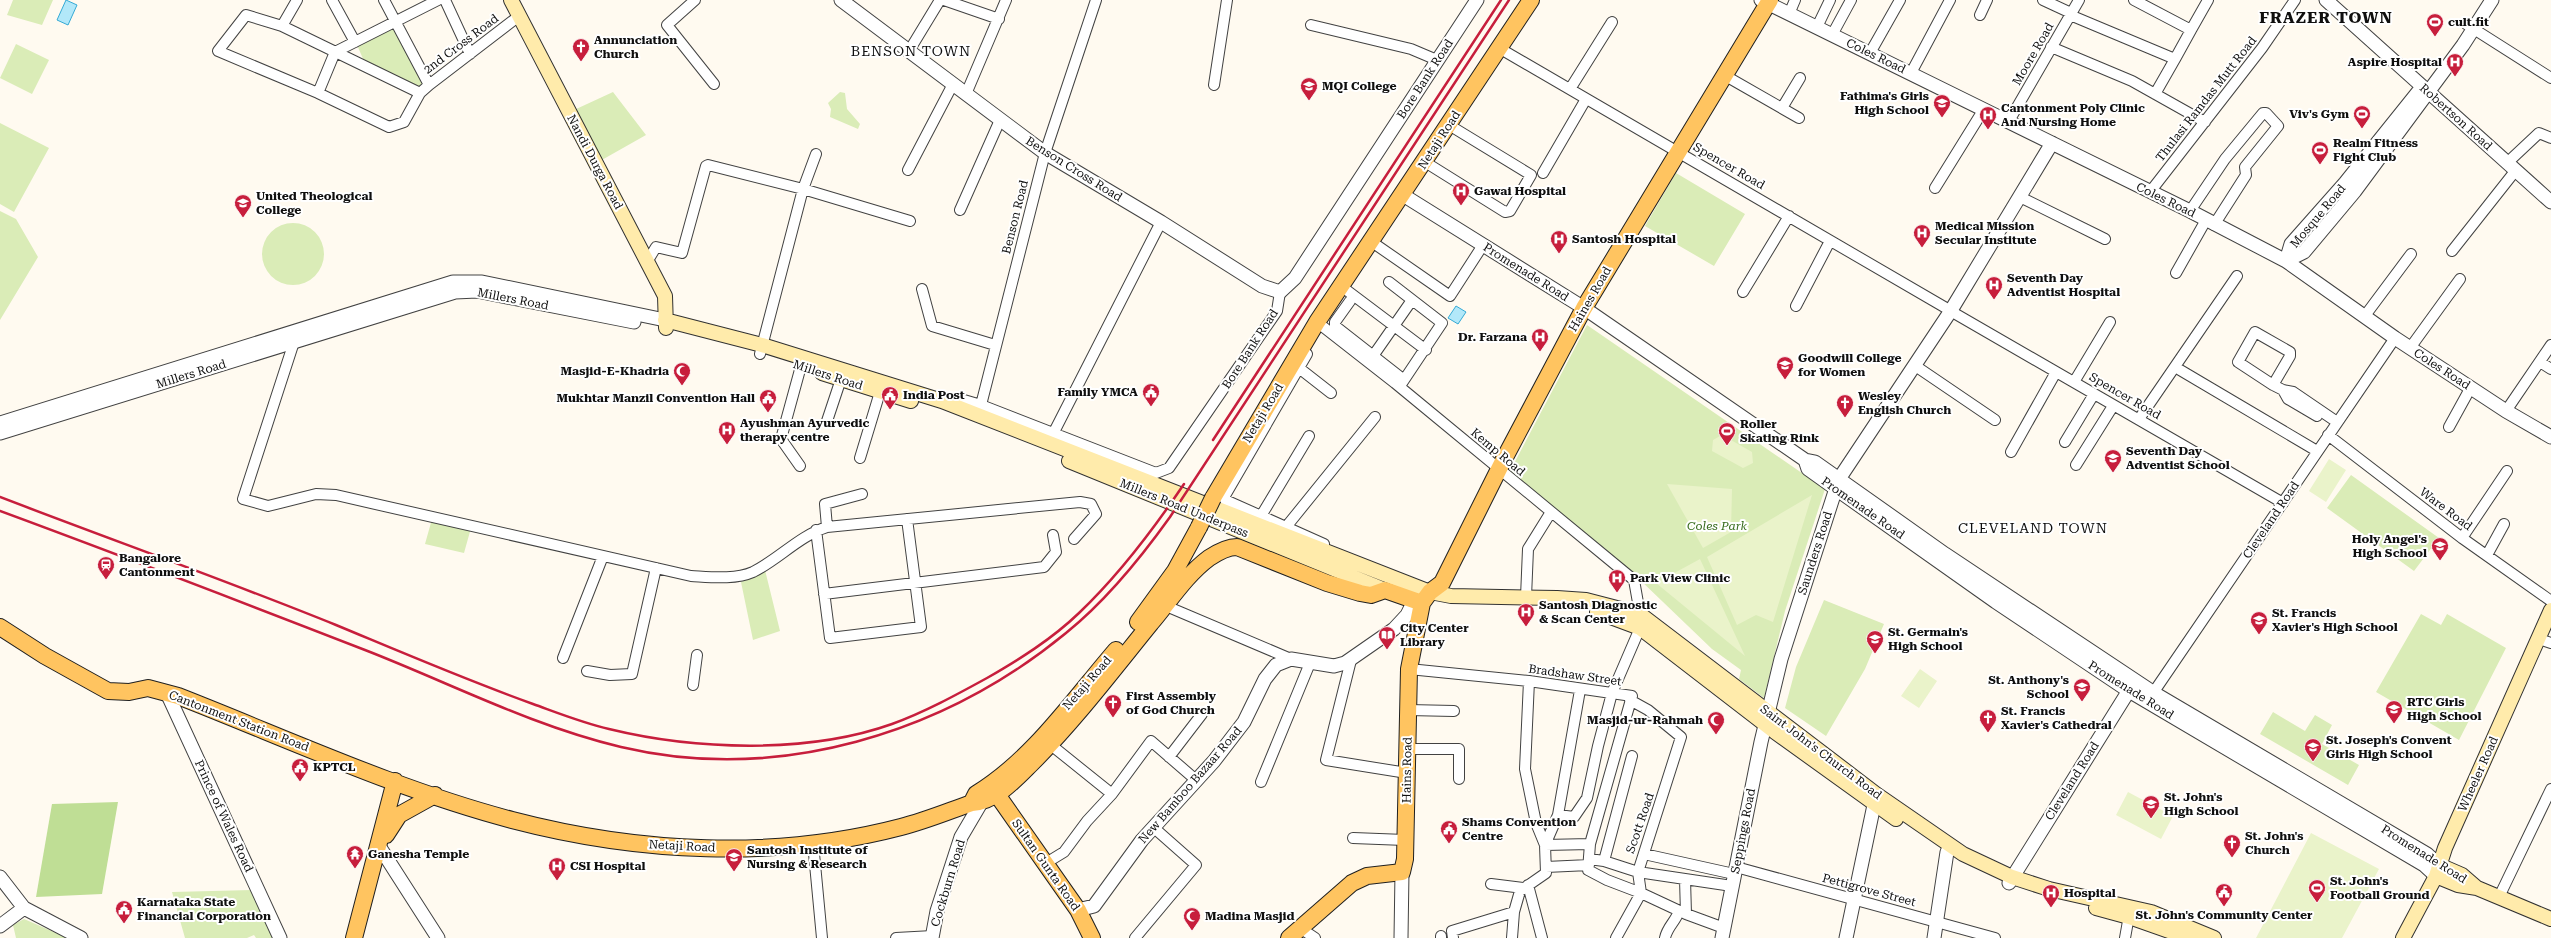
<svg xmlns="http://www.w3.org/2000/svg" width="2551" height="938" viewBox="0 0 2551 938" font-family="'Roboto Serif',serif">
<rect width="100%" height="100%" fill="#fffaf0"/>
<path fill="#daecb7" d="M13 0H53L42 25 7 15Z
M393 27 424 84 419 87 364 61 357 45Z
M16 44 49 60 32 94 0 78Z
M613 92 646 135 600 161 574 110Z
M840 92 845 93 847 109 860 124 858 129 830 117 831 109 828 103Z
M0 123 49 148 14 212 0 204Z
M1676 173 1745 214 1714 266 1645 226Z
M0 211 16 219 38 257 0 320Z
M262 254a31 31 0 1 1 62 0a31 31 0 1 1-62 0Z
M1587 325 1825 489 1785 611 1764 698 1739 679 1741 670 1712 649 1638 578 1509 473Z
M2351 475 2439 538 2414 571 2327 508Z
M432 519 471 528 464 553 425 544Z
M765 570 780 631 753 640 741 582Z
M1824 600 1884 624 1865 669 1826 736 1785 708 1796 667Z
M2421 614 2441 625 2447 614 2506 648 2459 740 2376 692Z
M2273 712 2305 731 2315 715 2332 725 2322 744 2359 765 2348 785 2260 734Z
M252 890 275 938H256L254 935 247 938H185L172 892Z
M24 919 68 938H16L13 925Z"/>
<path fill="#bfde95" d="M118 802 102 894 36 897 52 804Z"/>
<path fill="#eaf3ca" d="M1722 435 1752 452 1753 463 1743 468 1712 451 1713 440Z
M2329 459 2346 470 2326 502 2309 491Z
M1667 484 1732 489 1731 532 1703 548Z
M1812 495 1773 622 1756 615 1737 625 1707 557Z
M1700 559 1745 656 1656 583Z
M1920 669 1937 681 1919 708 1901 696Z
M2128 792 2173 816 2161 839 2116 815Z
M2311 833 2379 869 2342 938H2256Z"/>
<path fill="#b2e8f9" stroke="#35aad5" d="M66 0 77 5 68 25 57 20Z
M1456 306 1466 312 1458 324 1448 318Z"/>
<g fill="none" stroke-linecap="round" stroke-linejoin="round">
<g stroke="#424242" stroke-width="12">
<path id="minor" d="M332 0 355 42
M384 0 429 85
M445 0 470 54
M695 0 667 25 714 84
M944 0 999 19
M2043 0 2071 13
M2134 0 2191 30 2208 0
M1789 14 1795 0
M1980 15 1987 0
M2070 15 2175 59 2191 30
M2466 24 2551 78
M1311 25 1411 49 1437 60
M282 26 297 0
M1817 27 1830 0
M1832 35 1851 0
M2051 47 2132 81 2205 122
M1499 48 1946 308
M909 51 940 0
M1870 53 1900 0
M1911 73 1950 0
M1724 75 1799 118
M1214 85 1227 0
M1570 89 1612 22
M318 93 335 52 438 0
M420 93 282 26 246 15 218 51 318 93 389 127 404 122 420 93 429 85 519 16
M966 94 1006 0
M2155 94 2175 59
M1782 108 1800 78
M2009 121 2079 0
M1425 162 1505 212 1510 211 1531 175 1449 125
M2507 163 2539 133 2551 138
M908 170 953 84
M1543 173 1586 99
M1935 188 1984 109
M2150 192 2262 48 2295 0
M2020 197 2105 239
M960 210 1000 120
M2190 211 2225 159 2263 113H2266L2278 126 2245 167 2246 175 2214 225
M1372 242 1450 296 1483 245
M2452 251 2516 170
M647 262 656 247 682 253 706 166 708 165 803 189 910 221
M2176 273 2206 220
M1389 282 1442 323 1400 386
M1341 286 1426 350
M922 289 932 326 995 345
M1743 292 1789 216
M1350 301 1335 322V326L1404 380
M1796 306 1830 241
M1954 313 2283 503
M2364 317 2411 254
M1317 322 1395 383 1634 580 1640 614
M294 342 243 499 268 506 316 494 336 495 691 576C710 577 735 580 753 572 779 559 799 536 827 527L1080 502 1091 504 1096 514 1074 539
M2410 348 2460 279
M760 354 803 189 816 154
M1307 354 1223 499 1324 544
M1373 356 1412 300
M2540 362 2551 369
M1914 365 1995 420
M2175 367 2317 451
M1299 368 1331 393
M2074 382 2110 322
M2273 385 2238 362 2255 332 2290 352V356L2273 385 2283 390 2293 392 2337 422
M2283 390 2288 399 2317 416
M948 401 964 400 981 405 1045 153 1096 0
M981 405 1156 473 1169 468 1277 311 1280 292
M2506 411 2551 345
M2139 419 2237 276
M827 421 841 379
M2449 427 2471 387
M1054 432 1161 222
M2328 435 2462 538 2551 601
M2065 442 2094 394
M2011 452 2056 372
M860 458 880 392
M2076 465 2113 406
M800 466 781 439 801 366
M1261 516 1309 436
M827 527 825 504 862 494
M1286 527 1375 417
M816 530 830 638 921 627 907 519
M2462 538 2507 471
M2487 555 2504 524
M824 594 1044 567 1056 552 1053 535
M1526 597 1528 549 1551 512
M1166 606 1291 659
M2545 641 2551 643
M563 658 603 556
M1351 660 1326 760 1407 773
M1409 669 1529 681 1632 696 1590 844 1588 870 1607 880 1641 893 1616 938
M587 671 610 675 632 674 656 568
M1529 681 1525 769 1536 823 1545 845 1590 844
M693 685 697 655
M2149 699 2395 338
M1630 700 1648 710 1681 737 1638 872 1641 893 1686 914 1724 928
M1408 710 1454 711
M1051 745 1112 794 1151 741 1196 780
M1408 749H1459V779
M1169 757 1202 714
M1261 782 1310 663
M1558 815 1574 817 1587 798 1598 746 1612 693 1640 628
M1353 838 1405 840
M813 843 822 938
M1644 854 1734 874
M1589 859 1604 861 1638 872 1732 886
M1604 861 1632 756
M1046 863 1064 852 1087 821 1112 794
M1546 867 1589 865
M1736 867 1995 938
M1685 879 1686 914
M1491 884 1523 888
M1528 885 1542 938
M2499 897 2551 789
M1300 928 1315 938
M896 938 933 936
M1135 938 1196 865 1153 827
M1441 938V936
M1453 938 1452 931 1514 912
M1512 938 1514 912 1520 891 1546 873 1545 845 1558 815 1580 690
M1665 938C1667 927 1676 921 1679 911
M2125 938 2130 910"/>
</g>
<g stroke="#424242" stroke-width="15">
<path id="tertiary" d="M841 0 1045 153 1161 222 1262 286 1280 292 1295 278 1477 0
M1761 0 2190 211 2286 261 2395 338 2506 411 2551 437
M2326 0 2551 202
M1403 195 1584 308 1805 460 1815 462 1945 554 2154 693 2427 854 2439 865
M2286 261 2304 252 2355 191 2463 45 2492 0
M2286 261 2291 244 2345 183 2418 92
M1953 307 2052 143
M0 423 453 282H482L665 320
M0 433 455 292 477 291 634 322
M1805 460 1808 469 1836 489 1996 602 2129 691 2424 865 2436 876
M167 693 280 938
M379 846 438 938
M0 877 24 908 81 938
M2009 883 2133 684
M1078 910 1094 906 1142 840 1214 761 1244 722 1265 679 1276 665 1291 659 1334 666 1345 663 1394 629 1407 615 1418 593
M0 926 24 908
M932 938 937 911 961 837 981 803 976 795
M1401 938 1402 872
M1722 938 1761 742 1781 659 1839 479 1948 315
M1846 938 1874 805
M1934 938 1947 852"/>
</g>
<g stroke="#313131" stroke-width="16">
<path id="secondary" d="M511 0 665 296 666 328
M665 320 762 345 942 401 1430 592 1451 596 1557 598 1586 600 1640 614 1876 794 1963 854 2012 877 2049 889 2151 912 2214 938
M822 373 911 401
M1069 461 1385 590
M1597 612 1640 628 1775 732 1896 819
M2439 865 2462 875 2477 888
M2436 876 2458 885 2477 888 2551 919
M2096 908 2129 917 2189 938
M2403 938 2436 876 2445 848 2551 610"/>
</g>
<g stroke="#202020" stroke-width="18">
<path id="primary" d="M1213 498 1317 322 1531 0
M1138 622 1175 571 1199 527
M0 627 45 656 108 691 129 692 148 688 178 696C288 739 398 790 512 820 638 853 775 860 901 827 925 821 949 811 972 803 996 801 1015 780 1031 764 1075 720 1112 671 1151 623 1169 602 1186 575 1209 558 1218 552 1227 547 1237 547L1327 583 1360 593 1371 595 1385 590 1422 603
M991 786 1078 910 1092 938
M973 800 976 794C1033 759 1073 700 1116 650
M386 835 399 815 435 795
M354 938 395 781
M1289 938 1352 883 1367 876 1402 872 1405 859 1409 669 1422 603 1430 592 1442 583 1503 461 1584 308 1770 0"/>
</g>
<use href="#minor" stroke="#fff" stroke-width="10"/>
<use href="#tertiary" stroke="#fff" stroke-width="13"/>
<use href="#secondary" stroke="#ffebab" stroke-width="14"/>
<use href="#primary" stroke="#ffc460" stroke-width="16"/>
<path stroke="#c71e3c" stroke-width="2.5" d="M1213 440 1501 0
M0 497C112 540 225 580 336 625 401 652 466 680 533 704 558 713 583 723 609 729 695 750 808 754 892 724 925 712 956 695 987 678 1020 659 1052 639 1079 613 1120 574 1153 530 1184 484
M0 511C122 556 244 603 365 650 450 683 532 726 621 747 778 784 943 734 1066 633 1107 600 1140 559 1170 517L1509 0"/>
<g stroke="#202020" stroke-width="18" stroke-linecap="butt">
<path id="primary-bridge" d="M1199 527 1213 498"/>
</g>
<use href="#primary-bridge" stroke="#ffc460" stroke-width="16"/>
</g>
<defs>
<g id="stadium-pin" transform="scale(0.9)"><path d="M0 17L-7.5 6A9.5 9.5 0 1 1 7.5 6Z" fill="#c71e3c" stroke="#fff"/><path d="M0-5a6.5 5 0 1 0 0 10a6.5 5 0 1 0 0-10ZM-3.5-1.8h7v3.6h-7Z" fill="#fff"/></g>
<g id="church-pin" transform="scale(0.9)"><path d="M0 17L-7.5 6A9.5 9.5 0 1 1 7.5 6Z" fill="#c71e3c" stroke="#fff"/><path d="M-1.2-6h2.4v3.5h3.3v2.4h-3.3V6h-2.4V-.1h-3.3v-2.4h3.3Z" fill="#fff"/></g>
<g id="hospital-pin" transform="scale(0.9)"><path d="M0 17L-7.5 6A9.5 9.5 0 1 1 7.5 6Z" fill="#c71e3c" stroke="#fff"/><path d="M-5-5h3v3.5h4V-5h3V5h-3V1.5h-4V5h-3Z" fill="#fff"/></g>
<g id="university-pin" transform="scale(0.9)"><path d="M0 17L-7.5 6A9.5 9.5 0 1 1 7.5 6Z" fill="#c71e3c" stroke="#fff"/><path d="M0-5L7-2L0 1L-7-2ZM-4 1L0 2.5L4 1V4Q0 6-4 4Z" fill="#fff"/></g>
<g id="school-pin" transform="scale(0.9)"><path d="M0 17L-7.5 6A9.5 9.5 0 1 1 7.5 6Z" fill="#c71e3c" stroke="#fff"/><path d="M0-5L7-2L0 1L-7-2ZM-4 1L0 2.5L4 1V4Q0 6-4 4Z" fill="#fff"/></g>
<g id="mosque-pin" transform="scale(0.9)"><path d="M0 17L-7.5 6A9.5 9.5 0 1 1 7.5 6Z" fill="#c71e3c" stroke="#fff"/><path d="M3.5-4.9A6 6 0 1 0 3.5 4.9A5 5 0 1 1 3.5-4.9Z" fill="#fff"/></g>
<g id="civic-pin" transform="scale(0.9)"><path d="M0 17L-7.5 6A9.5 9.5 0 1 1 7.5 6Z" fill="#c71e3c" stroke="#fff"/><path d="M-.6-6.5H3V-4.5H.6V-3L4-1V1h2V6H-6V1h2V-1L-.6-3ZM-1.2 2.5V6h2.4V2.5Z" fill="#fff"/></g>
<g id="station-pin" transform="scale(0.9)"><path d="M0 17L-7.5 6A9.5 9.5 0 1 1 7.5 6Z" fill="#c71e3c" stroke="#fff"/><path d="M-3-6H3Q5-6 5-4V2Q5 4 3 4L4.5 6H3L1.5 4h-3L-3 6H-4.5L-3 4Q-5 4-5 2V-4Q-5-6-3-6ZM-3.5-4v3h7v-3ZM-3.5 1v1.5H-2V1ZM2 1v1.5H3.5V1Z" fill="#fff"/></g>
<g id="library-pin" transform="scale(0.9)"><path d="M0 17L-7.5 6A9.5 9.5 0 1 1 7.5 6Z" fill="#c71e3c" stroke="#fff"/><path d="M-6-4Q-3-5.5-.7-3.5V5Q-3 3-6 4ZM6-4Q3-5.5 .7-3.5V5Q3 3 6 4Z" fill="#fff"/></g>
<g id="temple-pin" transform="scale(0.9)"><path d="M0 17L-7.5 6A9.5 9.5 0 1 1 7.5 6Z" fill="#c71e3c" stroke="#fff"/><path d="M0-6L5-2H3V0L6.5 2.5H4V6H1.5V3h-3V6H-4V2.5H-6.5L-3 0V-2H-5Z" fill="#fff"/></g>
</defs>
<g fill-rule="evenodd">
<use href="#stadium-pin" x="2435" y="22"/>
<use href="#church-pin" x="581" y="47"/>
<use href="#hospital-pin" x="2455" y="62"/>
<use href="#university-pin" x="1309" y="86"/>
<use href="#school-pin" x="1942" y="103"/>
<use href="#stadium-pin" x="2362" y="114"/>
<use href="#hospital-pin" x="1988" y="115"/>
<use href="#stadium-pin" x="2320" y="150"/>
<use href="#hospital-pin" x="1461" y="191"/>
<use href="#university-pin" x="243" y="203"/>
<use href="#hospital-pin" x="1922" y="233"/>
<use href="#hospital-pin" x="1559" y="239"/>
<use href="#hospital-pin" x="1994" y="285"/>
<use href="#hospital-pin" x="1540" y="337"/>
<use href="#university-pin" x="1785" y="365"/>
<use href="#mosque-pin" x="682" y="371"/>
<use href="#civic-pin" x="1151" y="392"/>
<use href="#civic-pin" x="890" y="395"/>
<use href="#civic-pin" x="768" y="398"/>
<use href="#church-pin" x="1845" y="403"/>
<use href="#hospital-pin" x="727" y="430"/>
<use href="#stadium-pin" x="1727" y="431"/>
<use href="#school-pin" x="2113" y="458"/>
<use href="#school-pin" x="2440" y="546"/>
<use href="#station-pin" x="106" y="565"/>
<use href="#hospital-pin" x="1617" y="578"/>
<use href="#hospital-pin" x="1526" y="612"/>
<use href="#school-pin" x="2259" y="620"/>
<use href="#library-pin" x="1387" y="635"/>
<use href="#school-pin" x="1875" y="639"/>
<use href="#school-pin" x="2082" y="687"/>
<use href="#church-pin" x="1113" y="703"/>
<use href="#school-pin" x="2394" y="709"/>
<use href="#church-pin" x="1988" y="718"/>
<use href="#mosque-pin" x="1716" y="720"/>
<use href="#school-pin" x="2313" y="747"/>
<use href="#civic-pin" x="300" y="767"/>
<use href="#school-pin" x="2151" y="804"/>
<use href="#civic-pin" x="1449" y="829"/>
<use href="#church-pin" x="2232" y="843"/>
<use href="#temple-pin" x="355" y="854"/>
<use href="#school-pin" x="734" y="857"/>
<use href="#hospital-pin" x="557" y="866"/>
<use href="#stadium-pin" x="2317" y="888"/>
<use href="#civic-pin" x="2224" y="892"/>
<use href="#hospital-pin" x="2051" y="893"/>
<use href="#civic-pin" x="124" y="909"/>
<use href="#mosque-pin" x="1192" y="916"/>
</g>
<g text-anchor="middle" stroke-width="4" stroke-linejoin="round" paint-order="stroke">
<g font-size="12" font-weight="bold" fill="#0f0f0f" stroke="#fff" text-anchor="start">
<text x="2448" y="26">cult.fit</text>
<text x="594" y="44">Annunciation<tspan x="594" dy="14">Church</tspan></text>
<text x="2442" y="66" text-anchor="end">Aspire Hospital</text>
<text x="1322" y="90">MQI College</text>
<text x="1929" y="100" text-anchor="end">Fathima's Girls<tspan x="1929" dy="14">High School</tspan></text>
<text x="2001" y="112">Cantonment Poly Clinic<tspan x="2001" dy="14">And Nursing Home</tspan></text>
<text x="2349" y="118" text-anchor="end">Viv's Gym</text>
<text x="2333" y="147">Realm Fitness<tspan x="2333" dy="14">Fight Club</tspan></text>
<text x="1474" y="195">Gawai Hospital</text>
<text x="256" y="200">United Theological<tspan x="256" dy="14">College</tspan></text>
<text x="1935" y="230">Medical Mission<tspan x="1935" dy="14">Secular Institute</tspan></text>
<text x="1572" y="243">Santosh Hospital</text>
<text x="2007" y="282">Seventh Day<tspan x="2007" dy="14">Adventist Hospital</tspan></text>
<text x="1527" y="341" text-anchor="end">Dr. Farzana</text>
<text x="1798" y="362">Goodwill College<tspan x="1798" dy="14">for Women</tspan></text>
<text x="669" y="375" text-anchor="end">Masjid-E-Khadria</text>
<text x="1138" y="396" text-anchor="end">Family YMCA</text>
<text x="903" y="399">India Post</text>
<text x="1858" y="400">Wesley<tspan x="1858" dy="14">English Church</tspan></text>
<text x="755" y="402" text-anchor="end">Mukhtar Manzil Convention Hall</text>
<text x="740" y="427">Ayushman Ayurvedic<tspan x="740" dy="14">therapy centre</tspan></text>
<text x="1740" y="428">Roller<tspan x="1740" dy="14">Skating Rink</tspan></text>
<text x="2126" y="455">Seventh Day<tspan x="2126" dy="14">Adventist School</tspan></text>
<text x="2427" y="543" text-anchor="end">Holy Angel's<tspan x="2427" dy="14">High School</tspan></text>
<text x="119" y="562">Bangalore<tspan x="119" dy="14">Cantonment</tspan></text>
<text x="1630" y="582">Park View Clinic</text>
<text x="1539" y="609">Santosh Diagnostic<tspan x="1539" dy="14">&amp; Scan Center</tspan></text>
<text x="2272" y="617">St. Francis<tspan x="2272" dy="14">Xavier's High School</tspan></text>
<text x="1400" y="632">City Center<tspan x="1400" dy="14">Library</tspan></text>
<text x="1888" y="636">St. Germain's<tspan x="1888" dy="14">High School</tspan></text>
<text x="2069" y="684" text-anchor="end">St. Anthony's<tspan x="2069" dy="14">School</tspan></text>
<text x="1126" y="700">First Assembly<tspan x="1126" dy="14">of God Church</tspan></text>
<text x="2407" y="706">RTC Girls<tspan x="2407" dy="14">High School</tspan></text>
<text x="2001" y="715">St. Francis<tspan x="2001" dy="14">Xavier's Cathedral</tspan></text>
<text x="1703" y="724" text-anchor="end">Masjid-ur-Rahmah</text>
<text x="2326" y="744">St. Joseph's Convent<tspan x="2326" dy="14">Girls High School</tspan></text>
<text x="313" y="771">KPTCL</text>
<text x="2164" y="801">St. John's<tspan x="2164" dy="14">High School</tspan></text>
<text x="1462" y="826">Shams Convention<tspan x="1462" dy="14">Centre</tspan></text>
<text x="2245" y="840">St. John's<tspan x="2245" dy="14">Church</tspan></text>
<text x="747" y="854">Santosh Institute of<tspan x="747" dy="14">Nursing &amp; Research</tspan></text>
<text x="368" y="858">Ganesha Temple</text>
<text x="570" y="870">CSI Hospital</text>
<text x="2330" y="885">St. John's<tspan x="2330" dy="14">Football Ground</tspan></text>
<text x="2064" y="897">Hospital</text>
<text x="137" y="906">Karnataka State<tspan x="137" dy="14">Financial Corporation</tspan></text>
<text x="2224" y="919" text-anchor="middle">St. John's Community Center</text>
<text x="1205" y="920">Madina Masjid</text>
</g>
<g font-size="12" fill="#0f0f0f" stroke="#fff">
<text transform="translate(461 44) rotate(-37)" y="4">2nd Cross Road</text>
<text transform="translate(2033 54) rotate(-60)" y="4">Moore Road</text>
<text transform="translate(1876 56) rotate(26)" y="4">Coles Road</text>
<text transform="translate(1425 79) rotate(-57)" y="4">Bore Bank Road</text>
<text transform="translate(2206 99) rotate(-52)" y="4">Thulasi Ramdas Mutt Road</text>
<text transform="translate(2456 117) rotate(42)" y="4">Robertson Road</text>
<text transform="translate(1439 140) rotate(-57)" y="4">Netaji Road</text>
<text transform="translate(595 162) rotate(62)" y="4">Nandi Durga Road</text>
<text transform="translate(1729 166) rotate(30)" y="4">Spencer Road</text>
<text transform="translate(1074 169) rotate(32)" y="4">Benson Cross Road</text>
<text transform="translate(2166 200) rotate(26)" y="4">Coles Road</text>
<text transform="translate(2318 216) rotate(-50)" y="4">Mosque Road</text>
<text transform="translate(1015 217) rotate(-76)" y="4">Benson Road</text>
<text transform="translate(1526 272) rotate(32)" y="4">Promenade Road</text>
<text transform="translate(513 299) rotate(11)" y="4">Millers Road</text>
<text transform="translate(1590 299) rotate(-60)" y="4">Haines Road</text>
<text transform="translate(1250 349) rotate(-57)" y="4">Bore Bank Road</text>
<text transform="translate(2442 369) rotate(33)" y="4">Coles Road</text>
<text transform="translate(191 374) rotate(-17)" y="4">Millers Road</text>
<text transform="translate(828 375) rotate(18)" y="4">Millers Road</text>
<text transform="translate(2125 396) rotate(30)" y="4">Spencer Road</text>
<text transform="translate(1263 413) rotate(-59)" y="4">Netaji Road</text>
<text transform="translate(1498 452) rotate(40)" y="4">Kemp Road</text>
<text transform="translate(1184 508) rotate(22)" y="4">Millers Road Underpass</text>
<text transform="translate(1863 508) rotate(35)" y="4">Promenade Road</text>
<text transform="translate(2446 509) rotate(37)" y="4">Ware Road</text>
<text transform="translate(2271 520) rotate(-56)" y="4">Cleveland Road</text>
<text transform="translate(1815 553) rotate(-72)" y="4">Saunders Road</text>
<text transform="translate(1575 675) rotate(8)" y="4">Bradshaw Street</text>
<text transform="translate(1087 683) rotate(-49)" y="4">Netaji Road</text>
<text transform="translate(2131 690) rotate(32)" y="4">Promenade Road</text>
<text transform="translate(239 721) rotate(21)" y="4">Cantonment Station Road</text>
<text transform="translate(1821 752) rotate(37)" y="4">Saint John's Church Road</text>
<text transform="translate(1407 770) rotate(-89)" y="4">Hains Road</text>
<text transform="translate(2478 774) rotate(-66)" y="4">Wheeler Road</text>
<text transform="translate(2072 781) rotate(-58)" y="4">Cleveland Road</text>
<text transform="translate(1190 785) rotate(-49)" y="4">New Bamboo Bazaar Road</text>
<text transform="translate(224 816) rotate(65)" y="4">Prince of Wales Road</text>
<text transform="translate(1640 823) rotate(-71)" y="4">Scott Road</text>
<text transform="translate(1743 831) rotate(-79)" y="4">Seppings Road</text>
<text transform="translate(682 846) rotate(3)" y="4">Netaji Road</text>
<text transform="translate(2424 854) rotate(32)" y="4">Promenade Road</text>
<text transform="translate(1046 865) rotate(55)" y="4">Sultan Gunta Road</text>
<text transform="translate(948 883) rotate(-73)" y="4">Cockburn Road</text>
<text transform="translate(1869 890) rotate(15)" y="4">Pettigrove Street</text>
</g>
<g font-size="12" font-style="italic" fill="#366b1b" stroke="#fff">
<text x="1717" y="530">Coles Park</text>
</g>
<g font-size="14" letter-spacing="1" fill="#0f0f0f" stroke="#fff">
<text x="911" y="56">BENSON TOWN</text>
<text x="2033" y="533">CLEVELAND TOWN</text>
</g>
<g font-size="16" font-weight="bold" letter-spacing="1" fill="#0f0f0f" stroke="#fff">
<text x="2326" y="23">FRAZER TOWN</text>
</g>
</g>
</svg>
